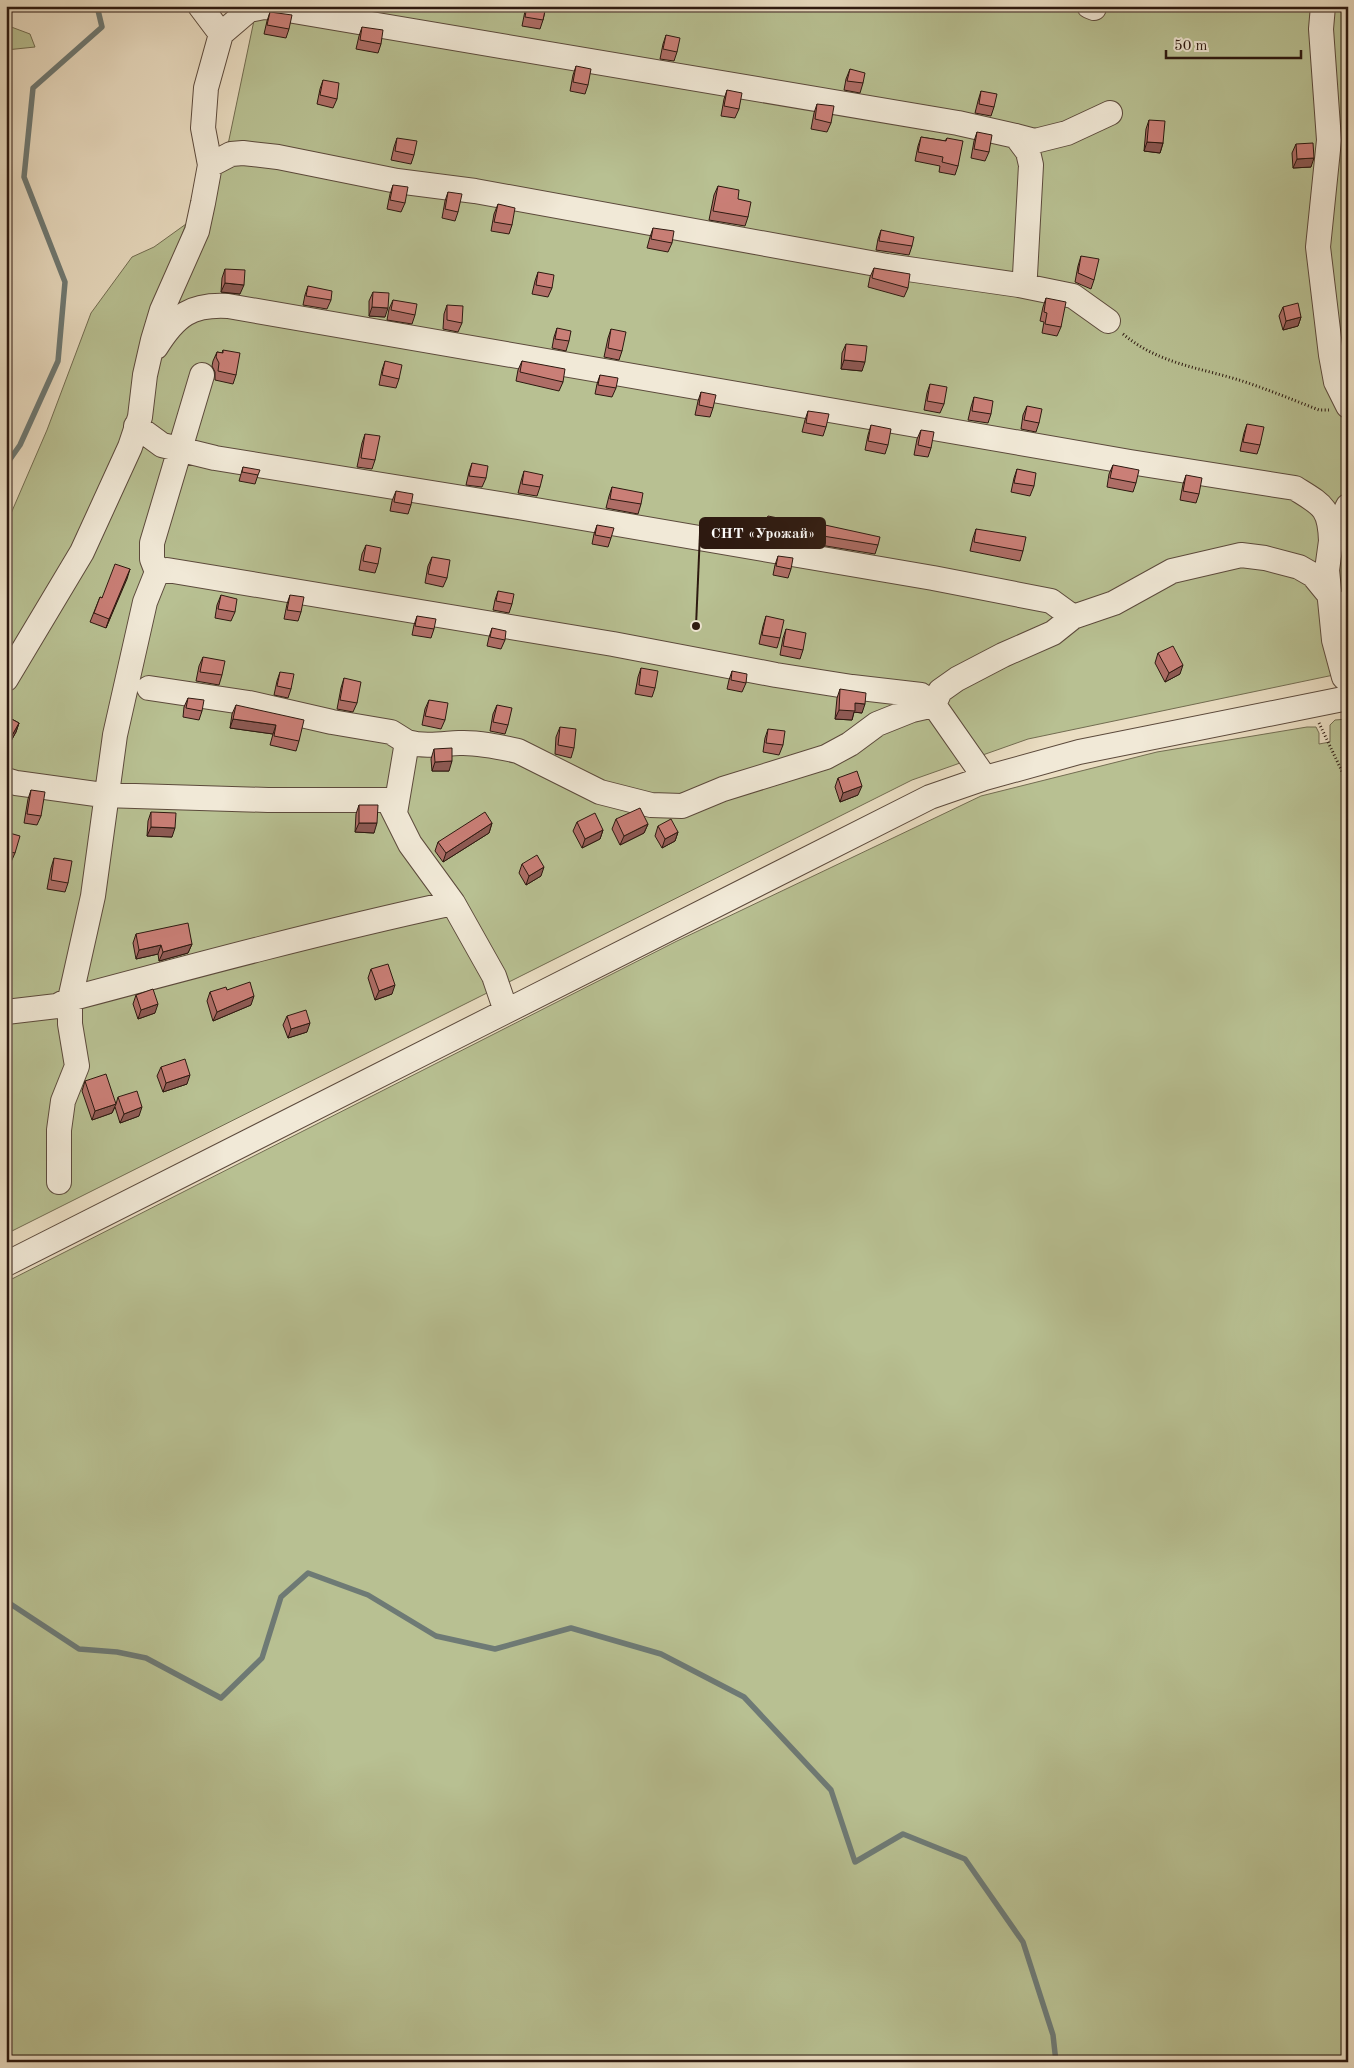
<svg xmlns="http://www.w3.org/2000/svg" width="1354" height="2068" viewBox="0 0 1354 2068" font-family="'Old Standard TT',serif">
<rect width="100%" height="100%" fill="#eaddc2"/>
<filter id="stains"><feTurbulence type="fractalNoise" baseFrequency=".004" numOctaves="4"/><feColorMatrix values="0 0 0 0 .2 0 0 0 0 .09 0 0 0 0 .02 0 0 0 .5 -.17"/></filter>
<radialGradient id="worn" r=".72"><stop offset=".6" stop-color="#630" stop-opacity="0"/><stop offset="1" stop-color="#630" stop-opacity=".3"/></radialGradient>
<path fill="#b8c092" stroke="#726c51" d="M257 6H1348V672L1028 739 912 780 6 1234V690L136 436 226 154Z
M6 25 30 34 35 47 6 50Z
M186 224 157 303 134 384 122 447 79 538 6 662V525L47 430 91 313 132 257 154 247Z
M1348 719V2062H6V1282L677 941 981 796 1157 752 1307 727H1316L1319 733V744L1330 742V725L1335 720Z"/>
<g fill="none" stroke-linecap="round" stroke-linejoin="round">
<path stroke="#6e7a75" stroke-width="5.5" d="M6 465 20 445 58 361 65 282 24 177 33 88 102 27 97 6
M6 1601 79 1649 117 1652 146 1658 221 1698 262 1658 281 1597 308 1573 368 1595 436 1636 495 1649 571 1628 661 1654 744 1697 831 1790 855 1862 903 1834 965 1859 1023 1942 1053 2035 1056 2062"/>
<g stroke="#5c4a3c" stroke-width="26">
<path id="minor" d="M200 6 221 34
M1089 6 1094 8
M1323 6 1321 29 1329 140 1318 247 1331 355 1336 382 1348 406
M1016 136 1035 141 1067 133 1110 113
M210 165 231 154 243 153 278 157 397 181 475 191 887 266 1019 285 1073 296 1108 321
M156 347C176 315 191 304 228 306L1130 462 1295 488C1322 505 1330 507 1331 541
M136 426 162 445 215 458 518 507 933 578 1051 601 1073 617
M1348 506 1331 541 1327 570 1334 640 1344 677 1348 681
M157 572 167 570 613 644 776 675 852 687 921 695 934 705 940 691 957 679 1003 655 1053 633 1073 617 1114 603 1172 571 1241 555 1265 558 1299 567 1313 575 1331 597
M6 679 82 552 130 447 140 417 145 375 153 340 162 310 197 231 203 203 210 165 203 128 206 88 221 34 249 10 264 7 276 8 958 123 1016 136 1028 152 1031 165 1025 275 1019 285
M149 688 249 703 332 722 391 732 407 742 395 813
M407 742C425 747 441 744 459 743 478 742 500 747 518 751L600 792 651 805 682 806 723 789 826 757 850 744 877 724 912 710 934 705 985 778
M6 780 16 783 103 795 268 800H388L410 844 453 903
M6 1012 57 1006 70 999C197 965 324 931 453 903L494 976 506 1011
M59 1182V1130L63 1101 77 1066 70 1024V999L93 896 115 735 145 602 157 572 152 559V543L202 375
M6 1264 930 797 985 778 1079 752 1348 698"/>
</g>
<path stroke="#2d1910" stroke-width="3" stroke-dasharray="1 2.5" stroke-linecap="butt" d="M1123 334C1161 366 1206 368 1251 384 1274 392 1296 401 1319 410H1329
M1319 723 1348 784"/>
<use href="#minor" stroke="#f1e9d7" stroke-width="24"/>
</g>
<path fill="#ae6d66" stroke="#2d1910" d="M526 6H546L543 20 540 29 522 26Z
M270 12 289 29 286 38 264 34 267 21Z
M362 27 381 44 378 53 356 49 359 36Z
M666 35 677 52 674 61 660 59 663 44Z
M576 66 588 85 585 94 570 91 573 75Z
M850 69 863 83 860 93 844 90 846 79Z
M323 80 337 99 333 108 317 104 320 89Z
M727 90 739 109 735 118 721 116 724 99Z
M981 91 994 107 991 116 975 113 978 101Z
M817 104 831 123 827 132 811 129 814 113Z
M1149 120 1163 143 1160 153 1144 151 1146 129Z
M977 132 989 152 985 161 971 158 974 141Z
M921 137 945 141 947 138 958 166 955 175 939 172 940 166 915 161 918 146Z
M397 138 414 155 411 164 391 160 394 147Z
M1296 144 1311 167 1293 168 1292 153Z
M393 185 405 203 401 212 387 209 390 194Z
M718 186 738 199 748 217 745 226 709 220 714 195Z
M448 192 458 212 455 221 442 218 445 201Z
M498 204 512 225 509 234 491 231 494 214Z
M653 228 672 243 668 252 647 248 650 237Z
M881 230 912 246 909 255 876 250 878 239Z
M1081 256 1094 280 1091 289 1075 282 1078 266Z
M874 268 908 288 904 297 868 287 870 277Z
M225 269 240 294 221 292 222 278Z
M538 272 552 288 548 297 532 294 535 281Z
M308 286 331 300 327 309 303 305 305 295Z
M373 292 385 317 369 316V301Z
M1046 298 1061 327 1057 336 1042 333 1044 322 1040 321 1043 307Z
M393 300 415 315 412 324 387 320 389 309Z
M1348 300V326H1344L1345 309Z
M447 305 462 323 458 332 443 329 444 314Z
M1283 307 1301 317 1298 326 1283 330 1279 316Z
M557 328 569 341 566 351 552 348 554 337Z
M611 329 622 351 619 360 604 357 608 338Z
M846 344 862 371 841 369 842 353Z
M223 350 236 375 233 384 215 380V372L212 366 213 361 217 352 222 353Z
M385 361 399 379 396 388 379 385 382 370Z
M522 361 563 382 559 391 516 381 518 370Z
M600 375 616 388 612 397 595 394 597 384Z
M930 384 944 404 940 413 924 410 927 393Z
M701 392 713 408 710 417 695 415 698 401Z
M974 397 991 414 988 423 968 420 971 407Z
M1027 406 1039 423 1036 432 1021 429 1023 415Z
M808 411 826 427 823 436 802 432 805 420Z
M1247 424 1260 445 1257 454 1240 451 1244 433Z
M871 425 888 445 885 454 865 450 868 435Z
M921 430 931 448 928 457 914 455 917 439Z
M365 434 375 460 372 469 357 467 362 443Z
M472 463 486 478 482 487 466 485 469 472Z
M1113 465 1136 483 1133 492 1107 487 1109 474Z
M243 467 258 475 255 484 239 481Z
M1017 469 1034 486 1030 496 1011 492 1014 478Z
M524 471 540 487 537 496 518 493 521 481Z
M1186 475 1199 494 1196 503 1180 500 1183 484Z
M612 487 641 504 638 514 606 508 609 496Z
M396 491 411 505 408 514 390 511 392 501Z
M768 516 781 528 777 537 763 535 764 526Z
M597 525 611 538 608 547 592 544 594 534Z
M825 525 878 545 875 554 820 545 822 534Z
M976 529 1023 551 1020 561 970 551 973 538Z
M366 545 378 564 375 573 359 570 362 554Z
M778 556 791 569 788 578 773 575 775 565Z
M432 557 447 578 443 587 425 583 428 566Z
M130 569 106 628 90 622 100 597 102 598Z
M498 591 512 604 509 613 493 610 495 600Z
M221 595 235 612 231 621 215 618 217 605Z
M290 595 301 612 298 621 284 619 287 604Z
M417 616 434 629 431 638 412 635 414 625Z
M766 616 780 638 777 648 759 644 763 626Z
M492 628 505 640 501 649 487 646 489 637Z
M786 629 803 650 800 659 780 655 783 638Z
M1158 653 1180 674 1165 682 1155 663Z
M203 657 222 675 219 685 196 681 199 666Z
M641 668 655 688 652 697 635 694 638 677Z
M732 671 746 683 742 692 727 689 729 680Z
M280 672 291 689 288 698 274 695 277 681Z
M344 678 357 703 353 712 337 709 341 688Z
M840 689 862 713 854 712 852 720 835 719 837 698Z
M188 698 202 711 199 720 183 717 184 707Z
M429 700 445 720 441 729 422 725 425 709Z
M236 705 299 741 296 751 270 745 273 734 230 728 232 714Z
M497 705 508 725 505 734 490 731 493 714Z
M6 716 19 723 16 732 7 748H6Z
M560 727 574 748 571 758 555 754 556 737Z
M768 729 783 745 779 755 763 752 765 738Z
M434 749 449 771H432L431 759Z
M838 778 858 795 840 802 835 787Z
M31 790 41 816 37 825 24 823 28 799Z
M359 805 374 833 355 832 356 814Z
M151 812 172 837 147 836 148 821Z
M616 819 648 824 644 833 620 845 612 829Z
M577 822 603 830 600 839 582 848 573 831Z
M492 823 489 833 443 862 435 851 438 842Z
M658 826 678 832 675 841 662 848 655 836Z
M6 832 15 853 11 862 6 861Z
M54 858 68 883 65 892 47 889 51 868Z
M522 864 541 876 526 885 519 873Z
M136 934 192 944 188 953 159 961 158 954 136 959 133 943Z
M371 969 392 994 375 1000 368 978Z
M227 990 251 1005 213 1021 207 1001 210 992Z
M136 995 155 1013 138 1019 133 1004Z
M287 1016 307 1032 288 1038 283 1025Z
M161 1067 187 1084 163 1092 157 1076Z
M85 1081 116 1104 118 1097 139 1116 120 1123 115 1107 112 1113 92 1120 82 1091Z"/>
<path fill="#8d5953" stroke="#2d1910" d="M1147 142 1163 143 1160 153 1144 151Z
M1314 158 1311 167 1293 168 1297 159Z
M225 283 244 285 240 294 221 292Z
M372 307 388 308 385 317 369 316Z
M1301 317 1298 326 1283 330 1286 321Z
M1348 317V326H1344Z
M844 360 865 362 862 371 841 369Z
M130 569 127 579 106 628 109 619Z
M1183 665 1180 674 1165 682 1169 673Z
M855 703 865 704 862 713 854 712 852 720 835 719 839 710Z
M233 719 276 725 273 734 230 728Z
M19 723 16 732 7 748 10 739Z
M452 761 449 771H432L435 762Z
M862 786 858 795 840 802 843 793Z
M359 823H377L374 833 355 832Z
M492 823 489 833 443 862 446 853Z
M648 824 644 833 620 845 624 836Z
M151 827 175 828 172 837 147 836Z
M603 830 600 839 582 848 585 839Z
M678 832 675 841 662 848 665 839Z
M544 867 541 876 526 885 529 876Z
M192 944 188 953 159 961 163 952Z
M161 945 158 954 136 959 139 950Z
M395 985 392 994 375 1000 379 991Z
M254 996 251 1005 213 1021 217 1012Z
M158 1004 155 1013 138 1019 141 1010Z
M310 1023 307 1032 288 1038 291 1029Z
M190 1075 187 1084 163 1092 166 1083Z
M116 1104 112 1113 92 1120 95 1111Z
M142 1107 139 1116 120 1123 124 1114Z"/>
<path fill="#ca7f77" stroke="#2d1910" d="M527 6H546L543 20 525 17Z
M270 12 292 15 289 29 267 25Z
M362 27 383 30 381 44 360 40Z
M666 35 680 38 677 52 663 49Z
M576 66 591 69 588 85 573 82Z
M850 69 865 73 863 83 847 81Z
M323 80 339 83 337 99 320 95Z
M727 90 742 93 739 109 724 106Z
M981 91 997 94 994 107 979 104Z
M817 104 834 106 831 123 815 119Z
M1149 120 1165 121 1163 143 1147 142Z
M977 132 992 135 989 152 974 149Z
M921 137 946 141 947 138 963 141 958 166 942 162 943 157 918 152Z
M397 138 417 141 414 155 395 151Z
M1313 143 1314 158 1297 159 1296 144Z
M393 185 408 187 405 203 390 200Z
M718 186 739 190 738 199 751 202 748 217 713 211Z
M448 192 462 194 458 212 445 209Z
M498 204 515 208 512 225 494 222Z
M653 228 674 231 672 243 651 239Z
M881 230 914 237 912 246 879 241Z
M1081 256 1099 259 1094 280 1078 273Z
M874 268 910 274 908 288 872 278Z
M225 269 245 270 244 285 225 283Z
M538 272 554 275 552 288 536 285Z
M308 286 332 291 331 300 306 296Z
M373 292 389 293 388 308 372 307Z
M1046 298 1066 302 1061 327 1045 324 1047 313 1044 312Z
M393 300 417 304 415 315 391 310Z
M1298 303 1301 317 1286 321 1283 307Z
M447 305 463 306 462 323 447 320Z
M557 328 571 331 569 341 555 339Z
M611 329 626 332 622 351 608 348Z
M846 344 867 346 865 362 844 360Z
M223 350 240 353 236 375 218 371 219 363 216 357 217 352 223 353Z
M385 361 402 365 399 379 382 375Z
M522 361 565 369 563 382 520 372Z
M600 375 618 378 616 388 598 385Z
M930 384 947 387 944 404 927 401Z
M701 392 716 395 713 408 699 405Z
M974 397 993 401 991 414 972 411Z
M1027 406 1042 409 1039 423 1024 420Z
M808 411 829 414 826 427 806 423Z
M1247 424 1264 427 1260 445 1243 442Z
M871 425 891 429 888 445 868 441Z
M921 430 934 432 931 448 918 445Z
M365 434 380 436 375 460 361 458Z
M472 463 488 466 486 478 469 476Z
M1113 465 1139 470 1136 483 1110 478Z
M243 467 260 470 258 475 242 472Z
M1017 469 1036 473 1034 486 1014 483Z
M524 471 543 475 540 487 522 484Z
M1186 475 1202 478 1199 494 1183 491Z
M612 487 643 493 641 504 610 499Z
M396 491 413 494 411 505 394 502Z
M768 516 783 519 781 528 766 526Z
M597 525 614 528 611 538 595 535Z
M825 525 880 537 878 545 823 536Z
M976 529 1026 537 1023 551 974 542Z
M366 545 381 548 378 564 363 561Z
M778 556 793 558 791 569 776 566Z
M432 557 450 560 447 578 428 574Z
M115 564 130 569 109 619 94 613 100 597 102 598Z
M498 591 514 594 512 604 496 601Z
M221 595 237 599 235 612 218 609Z
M290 595 304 597 301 612 287 610Z
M417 616 436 619 434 629 415 626Z
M766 616 784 620 780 638 762 635Z
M492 628 506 631 505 640 490 637Z
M786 629 806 633 803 650 783 646Z
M1173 646 1183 665 1169 673 1158 653Z
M203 657 225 661 222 675 200 672Z
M641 668 658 671 655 688 639 685Z
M732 671 747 674 746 683 731 680Z
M280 672 294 674 291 689 277 686Z
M344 678 361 682 357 703 340 700Z
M840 689 866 693 865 704 855 703V711L839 710Z
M188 698 204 700 202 711 186 708Z
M429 700 448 703 445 720 425 716Z
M236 705 304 720 299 741 274 736 276 725 233 719Z
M497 705 512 708 508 725 493 722Z
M6 716 19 723 10 739 6 737Z
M560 727 576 729 574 748 558 745Z
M768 729 785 731 783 745 766 743Z
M452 748V761L435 762 434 749Z
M857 771 862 786 843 793 838 778Z
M31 790 45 792 41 816 27 814Z
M359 805H378L377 823H359Z
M640 808 648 824 624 836 616 819Z
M151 812 176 813 175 828 151 827Z
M485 812 492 823 446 853 438 842Z
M595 813 603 830 585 839 577 822Z
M671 819 678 832 665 839 658 826Z
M6 832 20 836 15 853 6 851Z
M537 855 544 867 529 876 522 864Z
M54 858 72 861 68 883 51 880Z
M188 923 192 944 163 952 161 945 139 950 136 934Z
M388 964 395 985 379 991 371 969Z
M250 982 254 996 217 1012 210 992 226 987 227 990Z
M153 989 158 1004 141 1010 136 995Z
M306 1010 310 1023 291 1029 287 1016Z
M185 1059 190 1075 166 1083 161 1067Z
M106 1074 116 1104 95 1111 85 1081Z
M137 1091 142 1107 124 1114 118 1097Z"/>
<path fill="none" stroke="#2d1910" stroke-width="2" d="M696 626L700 533"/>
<circle fill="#2d1910" stroke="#f1e9d7" stroke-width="2" cx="696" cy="626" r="5"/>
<rect fill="#2d1910" stroke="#2d1910" stroke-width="2" x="700" y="518" width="125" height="30" rx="5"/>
<g font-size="15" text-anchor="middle" font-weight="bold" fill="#fff">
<text x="763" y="538">СНТ «Урожай»</text>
</g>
<rect width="1354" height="2068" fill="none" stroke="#eaddc2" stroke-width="25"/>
<rect x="8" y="8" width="1339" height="2053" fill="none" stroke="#2d1910" stroke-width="2.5"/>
<rect x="12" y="12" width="1329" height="2043" fill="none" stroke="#2d1910"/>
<path d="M1166 50v8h135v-8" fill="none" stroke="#2d1910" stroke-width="2.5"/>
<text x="1174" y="50" font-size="15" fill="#2d1910" stroke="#f1e9d7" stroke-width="4" paint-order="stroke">50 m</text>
<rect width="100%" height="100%" filter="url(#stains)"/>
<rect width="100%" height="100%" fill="url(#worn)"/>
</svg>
